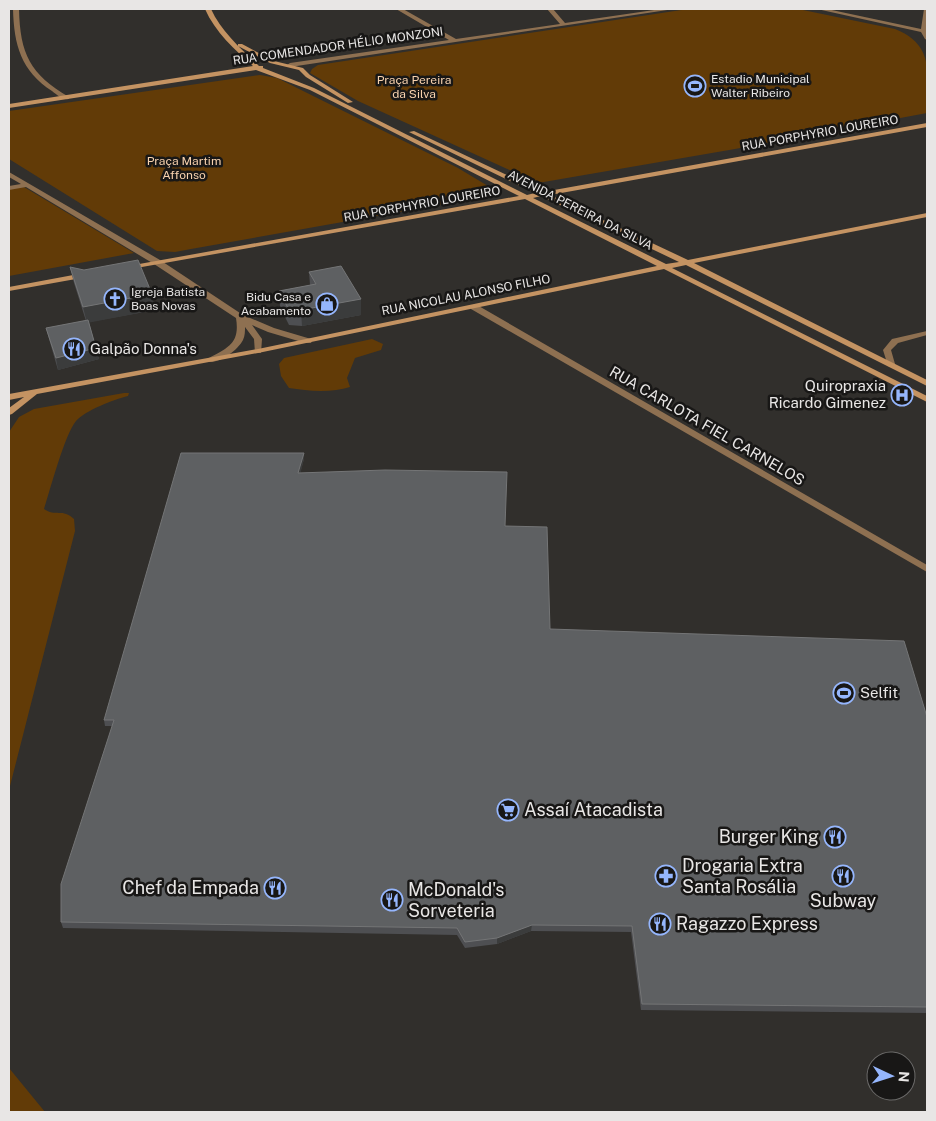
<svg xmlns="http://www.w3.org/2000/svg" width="936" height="1121" viewBox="0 0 936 1121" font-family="'Public Sans',sans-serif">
<rect width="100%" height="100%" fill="#312f2c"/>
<path fill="#623b07" d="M688 9H798L895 29C936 45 927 76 927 113L735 149 538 183 358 101 310 73 312 69 318 65Z
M260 75 277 78 458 168 488 186 485 192 472 199 191 249 175 252 157 251 9 159V111Z
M24 187 134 253 9 276V189Z
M372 339 383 344 381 350 355 358 347 378 350 387C332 393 307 391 289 388L281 376 279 364 284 358Z
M124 393H129L128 396C113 400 86 410 76 421 65 434 50 490 44 509 55 517 63 508 74 519L75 531 9 790V432L19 417 34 409Z
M9 1068 45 1112H9Z"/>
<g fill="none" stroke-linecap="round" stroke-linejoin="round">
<path fill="#8e7051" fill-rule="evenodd" d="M13 9H19C20 54 30 74 69 97V99C63 100 57 95 52 91 21 71 14 45 13 9Z
M396 9H403L456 39 560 24 547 9H553L565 23 661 9H674L290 67 287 65 290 63 449 40Z
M817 9H827L921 29 924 9H927L926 31 927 40 925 39 921 32Z
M9 172 160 260 243 315 274 328 311 339 312 341 311 343H305L268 332 252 325 262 339 261 353H255L254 339 245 327C245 331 245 336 243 340 238 350 220 363 209 362V358C229 347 240 343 236 318L154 264 26 187 9 190V186L21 184 9 177Z
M471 305H477L927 565V572L471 309Z
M927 331V335L898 343 891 350 895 364 891 367 888 366 883 350 892 339Z"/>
<path fill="#c49362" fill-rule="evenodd" d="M205 9H211C221 31 241 49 259 66H263V68L314 88 527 195 535 193 409 132 414 131 543 192 927 123V127L550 195 688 260 927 213V217L694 263 927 380V386L686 265 672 268 927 396V402L664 269 258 353 37 394 12 414 9 415V408L24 397 9 400V394L258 349 657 266 525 199 125 270V266H128L519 196 310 90 256 70 9 108V104L253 66C235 50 215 32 205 9ZM541 196 679 262 666 264 533 198Z
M238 44H242L274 61 303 68 310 75 353 102 348 103 306 77 299 70 270 63 238 46Z
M84 273H87V277L9 291V287Z"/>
</g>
<path fill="#4e4f52" d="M70 267 155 310 89 322 96 348 99 359 58 370 49 339 46 328 86 321 74 283Z
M309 272 361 299V315L302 326 289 325 280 307 279 291 310 285Z
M304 453V459L300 473 505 526 550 629 927 717V1013L641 1010 631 932 531 931 497 944 465 948 457 935 63 928 61 922 112 726H105L104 720Z"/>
<path fill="#3b3c3c" d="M152 294 155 310 87 323 83 307Z
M361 299V315L302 326 301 310Z
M96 348 99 359 58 370 56 358Z
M304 453V459L299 479 298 473Z
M532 925 531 931 497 944V938Z"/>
<path fill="#5e6062" stroke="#747576" d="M138 260 152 294 83 307 70 267 84 270Z
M341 266 361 299 301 310 288 308 279 291 316 284 309 272Z
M88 320 96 348 56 358 46 328Z
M181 453H304L298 473 385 470 507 472 505 526 547 527 550 629 904 641 927 717V1007L642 1004 632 926 532 925 497 938 465 942 457 928 61 922V884L114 720H104Z"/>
<defs>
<g id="stadium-ring" transform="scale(1.125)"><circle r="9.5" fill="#181716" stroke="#95b6fd" stroke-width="1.5"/><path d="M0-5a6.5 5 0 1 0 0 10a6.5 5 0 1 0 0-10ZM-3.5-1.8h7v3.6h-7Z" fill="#95b6fd"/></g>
<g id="church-ring" transform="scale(1.125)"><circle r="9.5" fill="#181716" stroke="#95b6fd" stroke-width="1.5"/><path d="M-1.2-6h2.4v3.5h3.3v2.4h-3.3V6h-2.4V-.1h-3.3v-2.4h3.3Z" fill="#95b6fd"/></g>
<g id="shop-ring" transform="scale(1.125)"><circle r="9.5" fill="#181716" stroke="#95b6fd" stroke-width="1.5"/><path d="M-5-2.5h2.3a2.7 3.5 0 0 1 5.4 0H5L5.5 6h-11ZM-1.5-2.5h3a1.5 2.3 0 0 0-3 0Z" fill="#95b6fd"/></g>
<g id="restaurant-ring" transform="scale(1.125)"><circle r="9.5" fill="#181716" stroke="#95b6fd" stroke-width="1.5"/><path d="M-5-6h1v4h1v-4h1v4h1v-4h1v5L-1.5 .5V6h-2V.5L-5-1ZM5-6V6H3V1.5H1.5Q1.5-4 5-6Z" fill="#95b6fd"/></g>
<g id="hospital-ring" transform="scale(1.125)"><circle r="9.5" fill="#181716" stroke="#95b6fd" stroke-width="1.5"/><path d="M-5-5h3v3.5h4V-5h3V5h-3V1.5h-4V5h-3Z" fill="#95b6fd"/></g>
<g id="supermarket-ring" transform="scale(1.125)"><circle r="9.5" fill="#181716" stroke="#95b6fd" stroke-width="1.5"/><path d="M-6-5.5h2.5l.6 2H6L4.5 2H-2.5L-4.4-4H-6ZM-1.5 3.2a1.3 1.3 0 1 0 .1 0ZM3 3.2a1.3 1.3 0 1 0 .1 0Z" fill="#95b6fd"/></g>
<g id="pharmacy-ring" transform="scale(1.125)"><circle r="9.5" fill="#181716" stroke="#95b6fd" stroke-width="1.5"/><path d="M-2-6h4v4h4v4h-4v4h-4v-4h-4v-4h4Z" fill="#95b6fd"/></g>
</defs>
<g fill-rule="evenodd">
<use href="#stadium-ring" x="695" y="86"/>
<use href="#church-ring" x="115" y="299"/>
<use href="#shop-ring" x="327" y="304"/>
<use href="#restaurant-ring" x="74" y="349"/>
<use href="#hospital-ring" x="902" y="395"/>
<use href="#stadium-ring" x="844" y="693"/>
<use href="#supermarket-ring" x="508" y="810"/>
<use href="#restaurant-ring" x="835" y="837"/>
<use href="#pharmacy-ring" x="666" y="876"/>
<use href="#restaurant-ring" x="843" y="876"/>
<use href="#restaurant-ring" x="275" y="888"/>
<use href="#restaurant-ring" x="392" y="900"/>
<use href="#restaurant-ring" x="660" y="924"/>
</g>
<g text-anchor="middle" stroke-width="5" stroke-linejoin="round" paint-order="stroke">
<g font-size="12" fill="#e8e6e5" stroke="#181716">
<text transform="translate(338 46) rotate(-8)" y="4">RUA COMENDADOR HÉLIO MONZONI</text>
<text transform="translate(820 133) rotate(-10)" y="4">RUA PORPHYRIO LOUREIRO</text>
<text transform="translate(422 204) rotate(-10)" y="4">RUA PORPHYRIO LOUREIRO</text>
<text transform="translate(580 210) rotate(27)" y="4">AVENIDA PEREIRA DA SILVA</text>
<text transform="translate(466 295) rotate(-11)" y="4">RUA NICOLAU ALONSO FILHO</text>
</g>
<g font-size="12" fill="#e8e6e5" stroke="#181716" text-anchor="start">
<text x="711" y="83">Estadio Municipal<tspan x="711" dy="14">Walter Ribeiro</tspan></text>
<text x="131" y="296">Igreja Batista<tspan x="131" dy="14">Boas Novas</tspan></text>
<text x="311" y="301" text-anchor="end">Bidu Casa e<tspan x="311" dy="14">Acabamento</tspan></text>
</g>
<g font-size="12" fill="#f8d2ae" stroke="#181716">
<text x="414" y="84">Praça Pereira<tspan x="414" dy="14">da Silva</tspan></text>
<text x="184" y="165">Praça Martim<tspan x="184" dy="14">Affonso</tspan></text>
</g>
<g font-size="15" fill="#e8e6e5" stroke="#181716" text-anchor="start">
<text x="90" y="354">Galpão Donna's</text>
<text x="886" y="391" text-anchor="end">Quiropraxia<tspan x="886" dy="17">Ricardo Gimenez</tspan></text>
<text x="860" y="698">Selfit</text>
</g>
<g font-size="15" fill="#e8e6e5" stroke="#181716">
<text transform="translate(707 426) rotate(30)" y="5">RUA CARLOTA FIEL CARNELOS</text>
</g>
<g font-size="18" fill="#e8e6e5" stroke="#181716" text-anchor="start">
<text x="524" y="816">Assaí Atacadista</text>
<text x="819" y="843" text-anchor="end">Burger King</text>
<text x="682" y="872">Drogaria Extra<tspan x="682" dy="21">Santa Rosália</tspan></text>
<text x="259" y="894" text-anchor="end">Chef da Empada</text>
<text x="408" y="896">McDonald's<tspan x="408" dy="21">Sorveteria</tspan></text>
<text x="843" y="907" text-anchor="middle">Subway</text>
<text x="676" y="930">Ragazzo Express</text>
</g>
</g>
<rect width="936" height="1121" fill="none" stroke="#e8e6e5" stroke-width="20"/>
<g transform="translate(891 1076) rotate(94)"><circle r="24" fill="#181716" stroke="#6b6a69"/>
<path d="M0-4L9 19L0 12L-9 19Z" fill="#95b6fd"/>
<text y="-8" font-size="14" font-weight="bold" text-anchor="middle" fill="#e8e6e5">N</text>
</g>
</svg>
